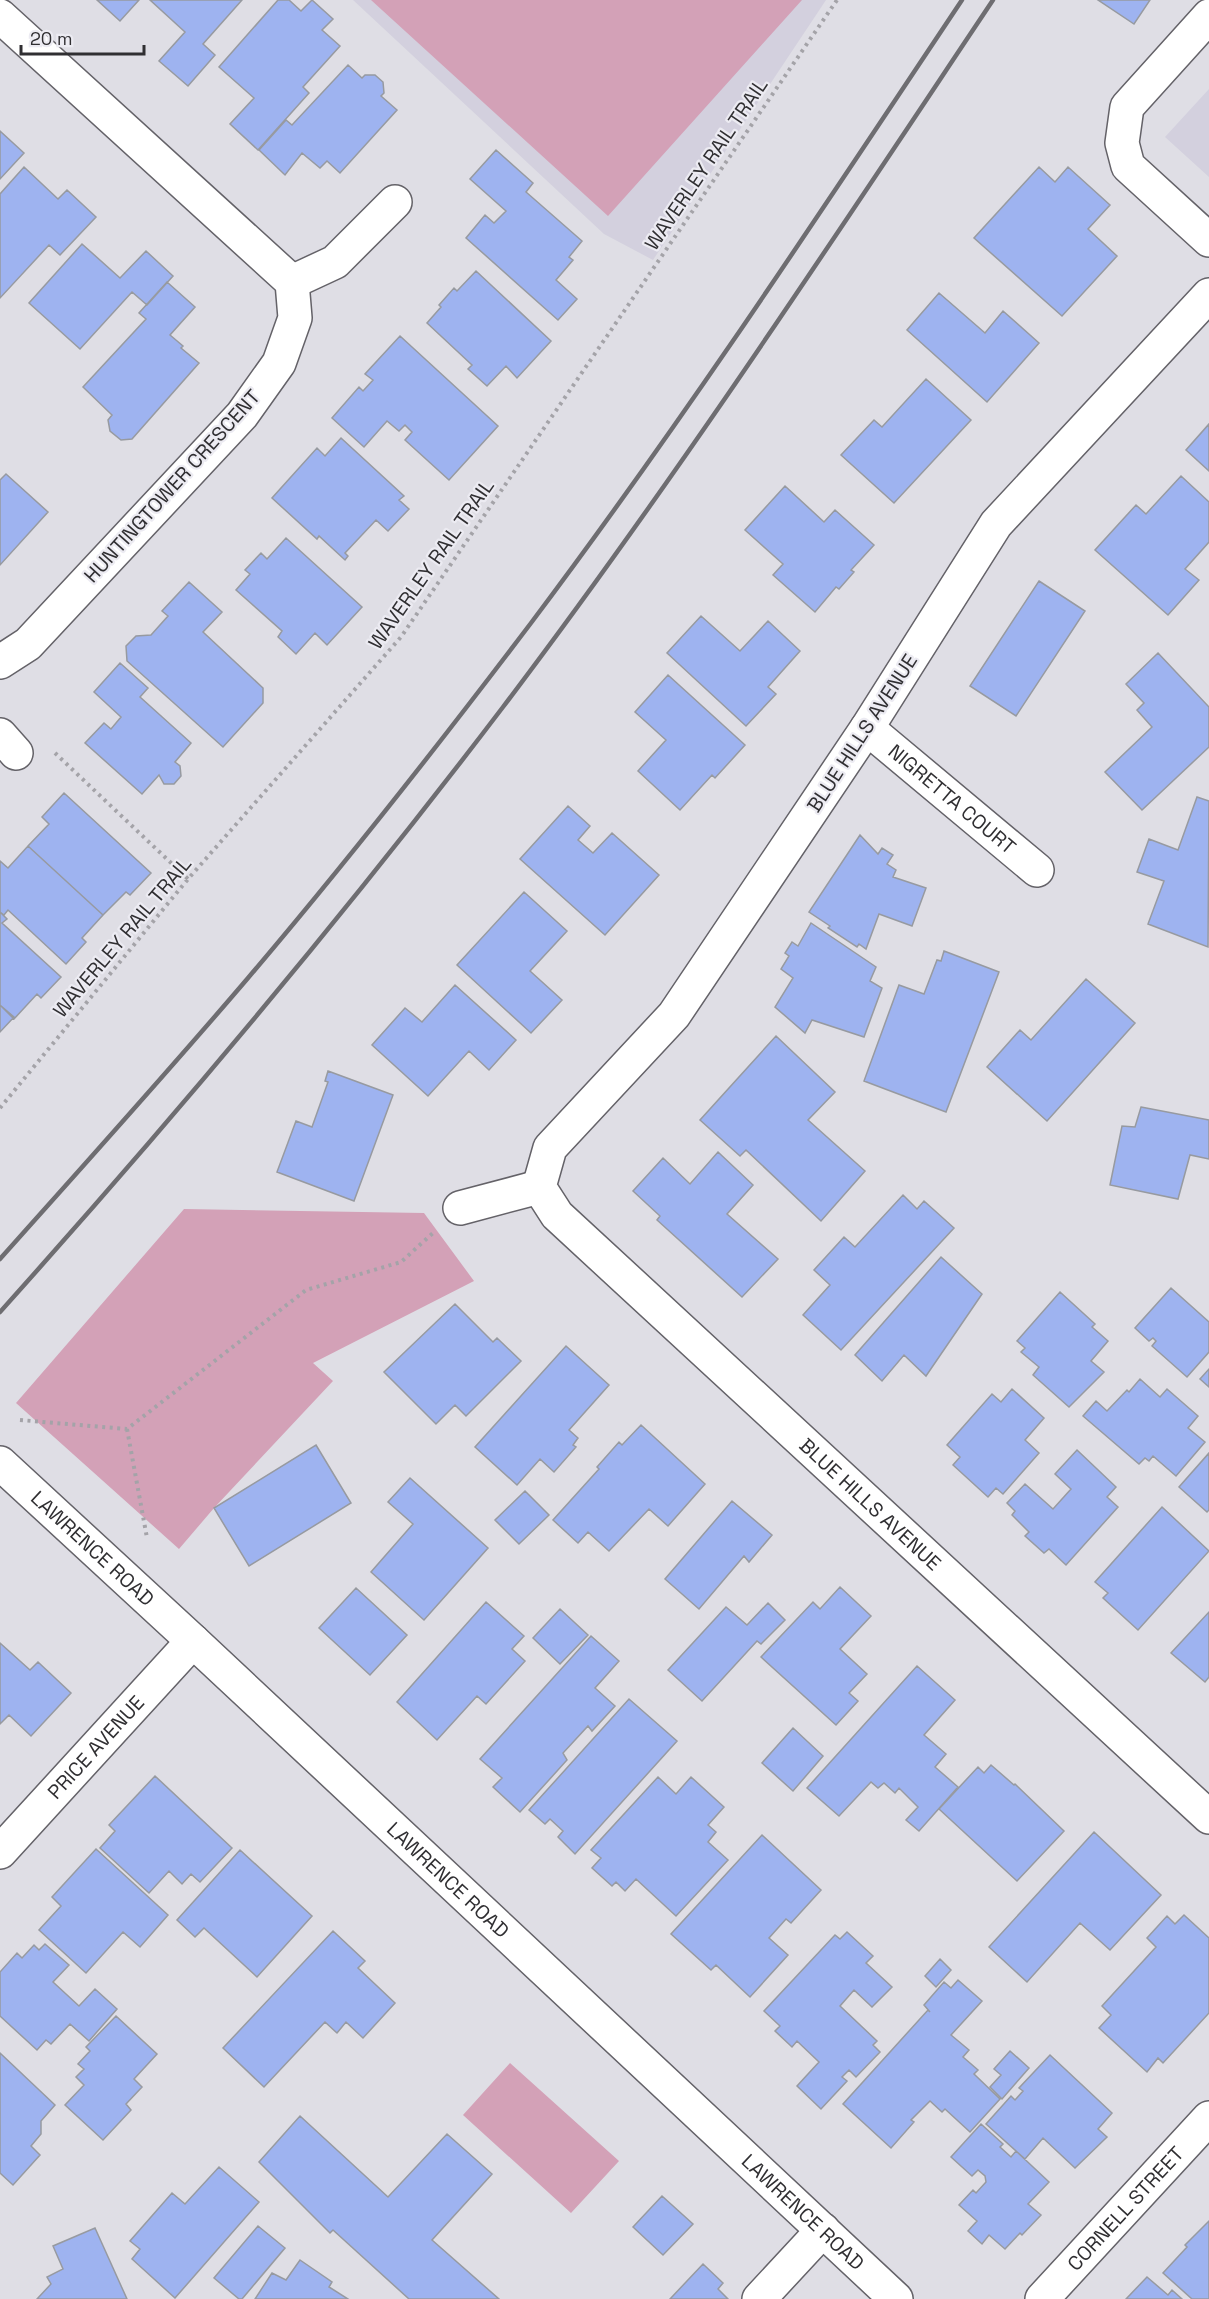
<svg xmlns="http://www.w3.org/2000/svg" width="1209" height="2299" viewBox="0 0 1209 2299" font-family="'Space Grotesk',sans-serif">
<rect width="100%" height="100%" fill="#dfdee5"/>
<path fill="#d3d0de" d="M353 0H826L653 260 604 234Z
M1209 89V177L1165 137Z"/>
<path fill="#d3a1b7" d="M371 0H802L608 216Z
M184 1209 424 1213 474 1281 313 1363 333 1381 214 1508 179 1549 16 1403Z
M510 2063 619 2161 571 2213 463 2115Z"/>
<path fill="#9eb3f0" stroke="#979aa0" stroke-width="1.5" d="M97 0H139L120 21Z
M242 0 203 44 215 55 188 86 159 61 185 32 150 0Z
M278 0H289L301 11 312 0 333 19 322 30 340 46 303 87 309 93 258 150 230 124 254 98 219 67Z
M1098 0H1150L1134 24Z
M348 65 362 78 365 75H375L383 82 384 93 381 96 397 110 340 173 327 161 320 168 302 153 285 175 259 150 286 120 292 125Z
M0 131 24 153 0 179Z
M496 150 533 183 526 192 582 241 569 257 573 260 556 280 577 299 558 320 466 238 485 215 494 223 506 211 470 179Z
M24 167 58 199 67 190 96 217 60 255 49 245 0 298V194Z
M1039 167 1055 182 1068 167 1110 205 1088 229 1117 256 1062 316 974 238Z
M82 244 120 278 146 251 173 276 147 305 132 292 80 349 29 303Z
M476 271 551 341 517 378 506 366 487 386 468 369 472 365 427 323 441 307 439 305 454 288 457 291Z
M167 282 195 307 170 335 183 346 181 348 199 363 132 439 121 440 110 431 108 420 112 415 83 387 146 319 139 313Z
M939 293 985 333 1003 311 1039 343 987 402 907 330Z
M400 336 498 426 449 480 405 440 412 432 405 425 399 431 387 421 364 447 332 418 359 387 363 391 373 380 365 374Z
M926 379 971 420 894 503 841 455 874 420 882 427Z
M1209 424V471L1186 450Z
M341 438 404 496 399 500 409 509 388 531 376 520 345 553 348 556 345 560 319 536 317 539 272 498 317 448 325 456Z
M6 474 48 512 0 565V480Z
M1181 476 1209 502V542L1185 569 1199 580 1168 615 1095 550 1136 505 1146 514Z
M785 486 824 522 835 510 874 545 851 570 854 572 839 589 836 587 815 612 773 575 783 564 745 530Z
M286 538 362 607 327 645 315 633 296 654 278 637 282 631 236 590 250 574 245 570 261 553 267 559Z
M1039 581 1085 611 1016 716 970 686Z
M189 582 222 612 203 632 263 688V703L223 747 127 661 126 646 136 636 151 635 168 616 162 611Z
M701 616 740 651 768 621 800 651 768 687 776 694 746 726 667 653Z
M1158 653 1209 707V747L1142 810 1105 772 1152 727 1137 710 1144 703 1126 684Z
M120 663 148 688 140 697 191 743 175 762 180 766 181 776 174 784H164L159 775 142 794 85 743 104 723 111 729 121 717 94 692Z
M668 675 745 745 715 778 712 775 680 810 638 771 666 740 635 712Z
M64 793 151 873 130 895 126 892 103 915 28 846 49 824 42 817Z
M1197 797 1209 801 1208 947 1148 924 1164 881 1137 872 1149 839 1178 850Z
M568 806 590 826 578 840 593 853 612 833 659 875 605 935 520 859Z
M860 835 878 854 882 848 893 855 887 864 896 870 893 877 926 888 912 926 879 914 866 949 859 944 857 947 828 928 830 926 809 912Z
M28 846 103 915 82 938 86 942 66 964 8 910 4 915 0 912V861L8 868Z
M524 892 567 931 530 971 562 1000 531 1033 457 965Z
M0 912 7 919 2 923 61 977 41 998 37 994 14 1019 0 1005Z
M811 923 876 967 870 981 882 988 864 1037 812 1020 805 1033 775 1007 793 978 781 969 789 956 785 953 792 942 798 946Z
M944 951 999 972 946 1112 864 1081 899 985 924 994 937 960 941 961Z
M1086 979 1135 1023 1047 1121 987 1067 1020 1030 1031 1040Z
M455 985 516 1040 489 1070 469 1051 428 1096 372 1045 405 1008 422 1022Z
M0 1005 14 1017 0 1032Z
M776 1036 835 1092 808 1120 865 1171 821 1221 746 1150 740 1156 700 1120Z
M328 1071 393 1095 354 1201 277 1172 296 1121 312 1127 328 1082 325 1081Z
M1141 1107 1209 1120V1159L1190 1155 1178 1199 1110 1185 1122 1126 1135 1127Z
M718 1152 753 1185 727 1214 778 1259 742 1297 657 1220 660 1216 633 1191 663 1158 690 1184Z
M903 1195 917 1209 924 1201 954 1228 841 1350 803 1315 830 1285 814 1270 844 1237 855 1247Z
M941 1257 982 1294 926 1376 904 1355 882 1381 855 1355Z
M1171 1288 1209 1322V1352L1187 1377 1152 1346 1156 1341 1153 1338 1149 1341 1135 1328Z
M1060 1292 1095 1324 1092 1327 1108 1341 1091 1361 1104 1372 1069 1407 1033 1375 1039 1367 1021 1352 1025 1348 1017 1341Z
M455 1304 493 1342 497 1338 521 1361 466 1416 455 1405 436 1424 384 1372Z
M566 1346 609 1385 569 1430 578 1438 573 1445 576 1447 554 1472 540 1459 517 1485 475 1447Z
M1209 1369V1387L1200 1379Z
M1140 1379 1160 1397 1167 1389 1198 1416 1188 1428 1205 1442 1176 1476 1153 1456 1149 1461 1145 1458 1139 1464 1083 1416 1096 1401 1107 1411 1127 1390 1129 1392Z
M1012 1389 1044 1418 1025 1440 1039 1453 1003 1494 996 1488 988 1497 953 1465 960 1457 947 1445 992 1394 1001 1402Z
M641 1425 705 1484 668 1526 649 1509 609 1551 588 1532 578 1543 553 1520 599 1469 597 1467 619 1442 622 1445Z
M316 1445 351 1503 249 1566 214 1508Z
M1077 1450 1116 1487 1107 1497 1118 1507 1066 1565 1049 1549 1044 1553 1025 1536 1029 1532 1012 1515 1015 1511 1007 1503 1025 1484 1053 1509 1071 1489 1055 1474Z
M1209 1453V1510L1207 1512 1179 1487Z
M410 1478 488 1548 424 1620 371 1572 413 1524 388 1502Z
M525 1491 549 1515 519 1544 495 1520Z
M732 1501 772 1535 749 1562 744 1556 699 1609 665 1579Z
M1162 1507 1209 1551 1138 1630 1103 1598 1108 1593 1095 1582Z
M840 1587 871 1616 840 1649 867 1674 849 1693 858 1701 836 1725 761 1657 813 1602 820 1609Z
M356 1588 407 1635 370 1675 319 1628Z
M486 1602 524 1636 512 1649 525 1661 486 1704 477 1696 437 1740 397 1702Z
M768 1603 785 1620 761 1644 757 1641 702 1701 668 1670 726 1607 747 1625Z
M560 1609 588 1635 560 1664 533 1638Z
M1209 1612V1677L1205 1682 1171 1653Z
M591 1636 619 1661 595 1688 615 1706 592 1731 588 1726 563 1753 567 1760 520 1812 493 1787 502 1778 480 1759Z
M0 1643 30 1670 38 1662 71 1693 31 1736 9 1715 0 1724Z
M917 1666 955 1700 924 1735 946 1754 935 1767 958 1787 919 1831 906 1820 918 1807 899 1788 895 1793 884 1783 878 1788 871 1782 839 1816 807 1788Z
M629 1699 677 1741 575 1854 558 1837 563 1831 550 1819 545 1824 529 1810Z
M793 1728 823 1756 793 1791 762 1763Z
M991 1765 1014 1785 1015 1784 1064 1831 1017 1881 939 1809 978 1767 984 1773Z
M155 1776 232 1848 200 1882 191 1874 182 1884 169 1871 149 1893 100 1848 115 1831 109 1825Z
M658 1777 676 1794 691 1777 724 1807 708 1825 716 1832 708 1842 728 1860 676 1916 636 1879 625 1891 616 1882 612 1886 592 1868 601 1858 591 1850Z
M1094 1832 1161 1895 1110 1950 1080 1923 1027 1982 989 1947Z
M762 1835 821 1890 791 1923 786 1919 769 1938 788 1955 750 1997 716 1965 711 1970 671 1934Z
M96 1849 168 1915 140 1947 123 1932 86 1973 39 1930 61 1906 52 1897Z
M240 1850 312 1916 257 1977 204 1928 195 1937 177 1920Z
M1184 1915 1209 1938V2013L1163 2063 1158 2058 1147 2072 1099 2028 1111 2015 1102 2006 1156 1947 1147 1938 1167 1916 1175 1924Z
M333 1931 365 1961 358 1968 395 2003 363 2038 346 2022 337 2033 325 2022 264 2087 223 2048Z
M847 1932 873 1956 866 1963 892 1987 872 2007 854 1990 840 2006 877 2041 873 2045 880 2052 856 2077 849 2070 842 2077 847 2081 821 2109 797 2086 819 2062 797 2041 792 2047 775 2031 780 2026 764 2011 835 1935 840 1939Z
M45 1944 69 1965 53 1982 79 2006 95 1989 117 2009 89 2041 70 2024 51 2044 46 2040 37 2050 0 2016V1972L17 1953 22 1958 34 1945 39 1950Z
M940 1959 951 1970 936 1987 925 1976Z
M958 1980 982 2001 951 2035 969 2050 963 2057 978 2070 974 2074 1000 2099 970 2132 945 2109 942 2112 930 2101 911 2120 914 2122 891 2148 843 2104 928 2010 930 2012 924 2005 944 1982 951 1988Z
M116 2016 157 2054 134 2079 142 2087 126 2104 131 2110 103 2140 65 2105 84 2085 76 2077 84 2069 78 2064 90 2051 86 2047Z
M1010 2051 1029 2068 1002 2099 990 2087 1001 2075 994 2069Z
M0 2053 55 2105 41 2121V2134L31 2146 40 2155 13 2185 0 2173Z
M1050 2055 1112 2113 1098 2129 1107 2137 1075 2168 1043 2138 1025 2159 986 2124 1011 2096 1015 2100 1023 2091 1019 2088Z
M300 2116 388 2197 447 2134 492 2174 432 2240 499 2299H409L333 2230 330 2233 259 2162Z
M981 2124 1003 2144 1000 2147 1011 2157 1016 2151 1049 2182 1028 2204 1041 2215 1022 2235 1020 2233 1005 2249 989 2235 982 2244 968 2231 977 2221 959 2205 973 2190 976 2193 986 2182 985 2176 978 2170 972 2176 951 2157Z
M219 2167 259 2202 175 2298 132 2259 140 2249 130 2241 172 2193 185 2204Z
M662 2196 693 2224 663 2255 633 2227Z
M1209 2221V2299H1192L1163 2273 1187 2247 1185 2245Z
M258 2226 285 2248 242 2299H239L214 2278Z
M95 2228 127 2299H37L51 2284 47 2277 63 2269 53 2246Z
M300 2260 332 2282 329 2287 348 2299H255L272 2273 286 2280Z
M703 2264 723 2283 718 2289 728 2299H670Z
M1147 2277 1168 2295 1172 2290 1182 2299H1126Z"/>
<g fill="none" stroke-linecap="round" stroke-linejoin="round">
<g stroke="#646268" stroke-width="36">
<g id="minor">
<path d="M0 16 292 282 295 318 279 363 242 415 28 644 0 662"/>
<path d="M1209 16 1127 107 1122 143 1128 166 1209 240"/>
<path d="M292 282 335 262 395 202"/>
<path id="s1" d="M1209 295 996 524 867 728 674 1015 550 1148 539 1187 557 1215 1209 1817"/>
<path id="s2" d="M867 728 1037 870"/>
<path d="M0 735 16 753"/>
<path d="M460 1208 539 1187"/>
<path id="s3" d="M0 1463 193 1641 896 2299"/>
<path id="s4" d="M0 1852 193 1641"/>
<path d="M759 2299 823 2230"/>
<path id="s5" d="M1042 2299 1209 2118"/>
</g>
</g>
<path stroke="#a4a3a8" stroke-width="4" stroke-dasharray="3 4.5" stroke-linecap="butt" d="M55 753 188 879
M0 1108 188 879 401 637 837 0
M20 1420 127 1429 306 1290 401 1262 433 1233
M127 1429 147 1538"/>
<use href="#minor" stroke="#fff" stroke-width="33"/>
<path stroke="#6e6d71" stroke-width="4.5" d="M0 1259C83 1166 167 1073 248 978 346 863 440 743 531 623 683 421 822 210 962 0
M0 1312C175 1117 344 916 503 707 676 479 834 238 993 0"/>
</g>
<g text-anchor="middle" stroke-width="4.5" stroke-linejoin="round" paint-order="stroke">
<g font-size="20" fill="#302f32" stroke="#ecebf2">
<text transform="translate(706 164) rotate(-56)" y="7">WAVERLEY RAIL TRAIL</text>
<text transform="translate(172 486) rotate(-48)" y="7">HUNTINGTOWER CRESCENT</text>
<text transform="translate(431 564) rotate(-55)" y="7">WAVERLEY RAIL TRAIL</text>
<text transform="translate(862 733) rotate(-57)" y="7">BLUE HILLS AVENUE</text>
<text dy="7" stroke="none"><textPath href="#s2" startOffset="111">NIGRETTA COURT</textPath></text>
<text transform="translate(122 937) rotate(-50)" y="7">WAVERLEY RAIL TRAIL</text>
<text dy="7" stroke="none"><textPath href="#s1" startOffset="1582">BLUE HILLS AVENUE</textPath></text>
<text dy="7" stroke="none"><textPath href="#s3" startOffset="126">LAWRENCE ROAD</textPath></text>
<text dy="7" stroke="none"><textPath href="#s4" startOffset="142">PRICE AVENUE</textPath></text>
<text dy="7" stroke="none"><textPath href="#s3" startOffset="612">LAWRENCE ROAD</textPath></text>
<text dy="7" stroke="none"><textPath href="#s5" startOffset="123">CORNELL STREET</textPath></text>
<text dy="7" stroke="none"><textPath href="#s3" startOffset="1098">LAWRENCE ROAD</textPath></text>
</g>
</g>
<path d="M21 45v9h123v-9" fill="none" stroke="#302f32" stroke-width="3"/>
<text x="30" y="45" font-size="18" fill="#302f32" stroke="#ecebf2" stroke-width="4.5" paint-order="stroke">20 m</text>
</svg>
